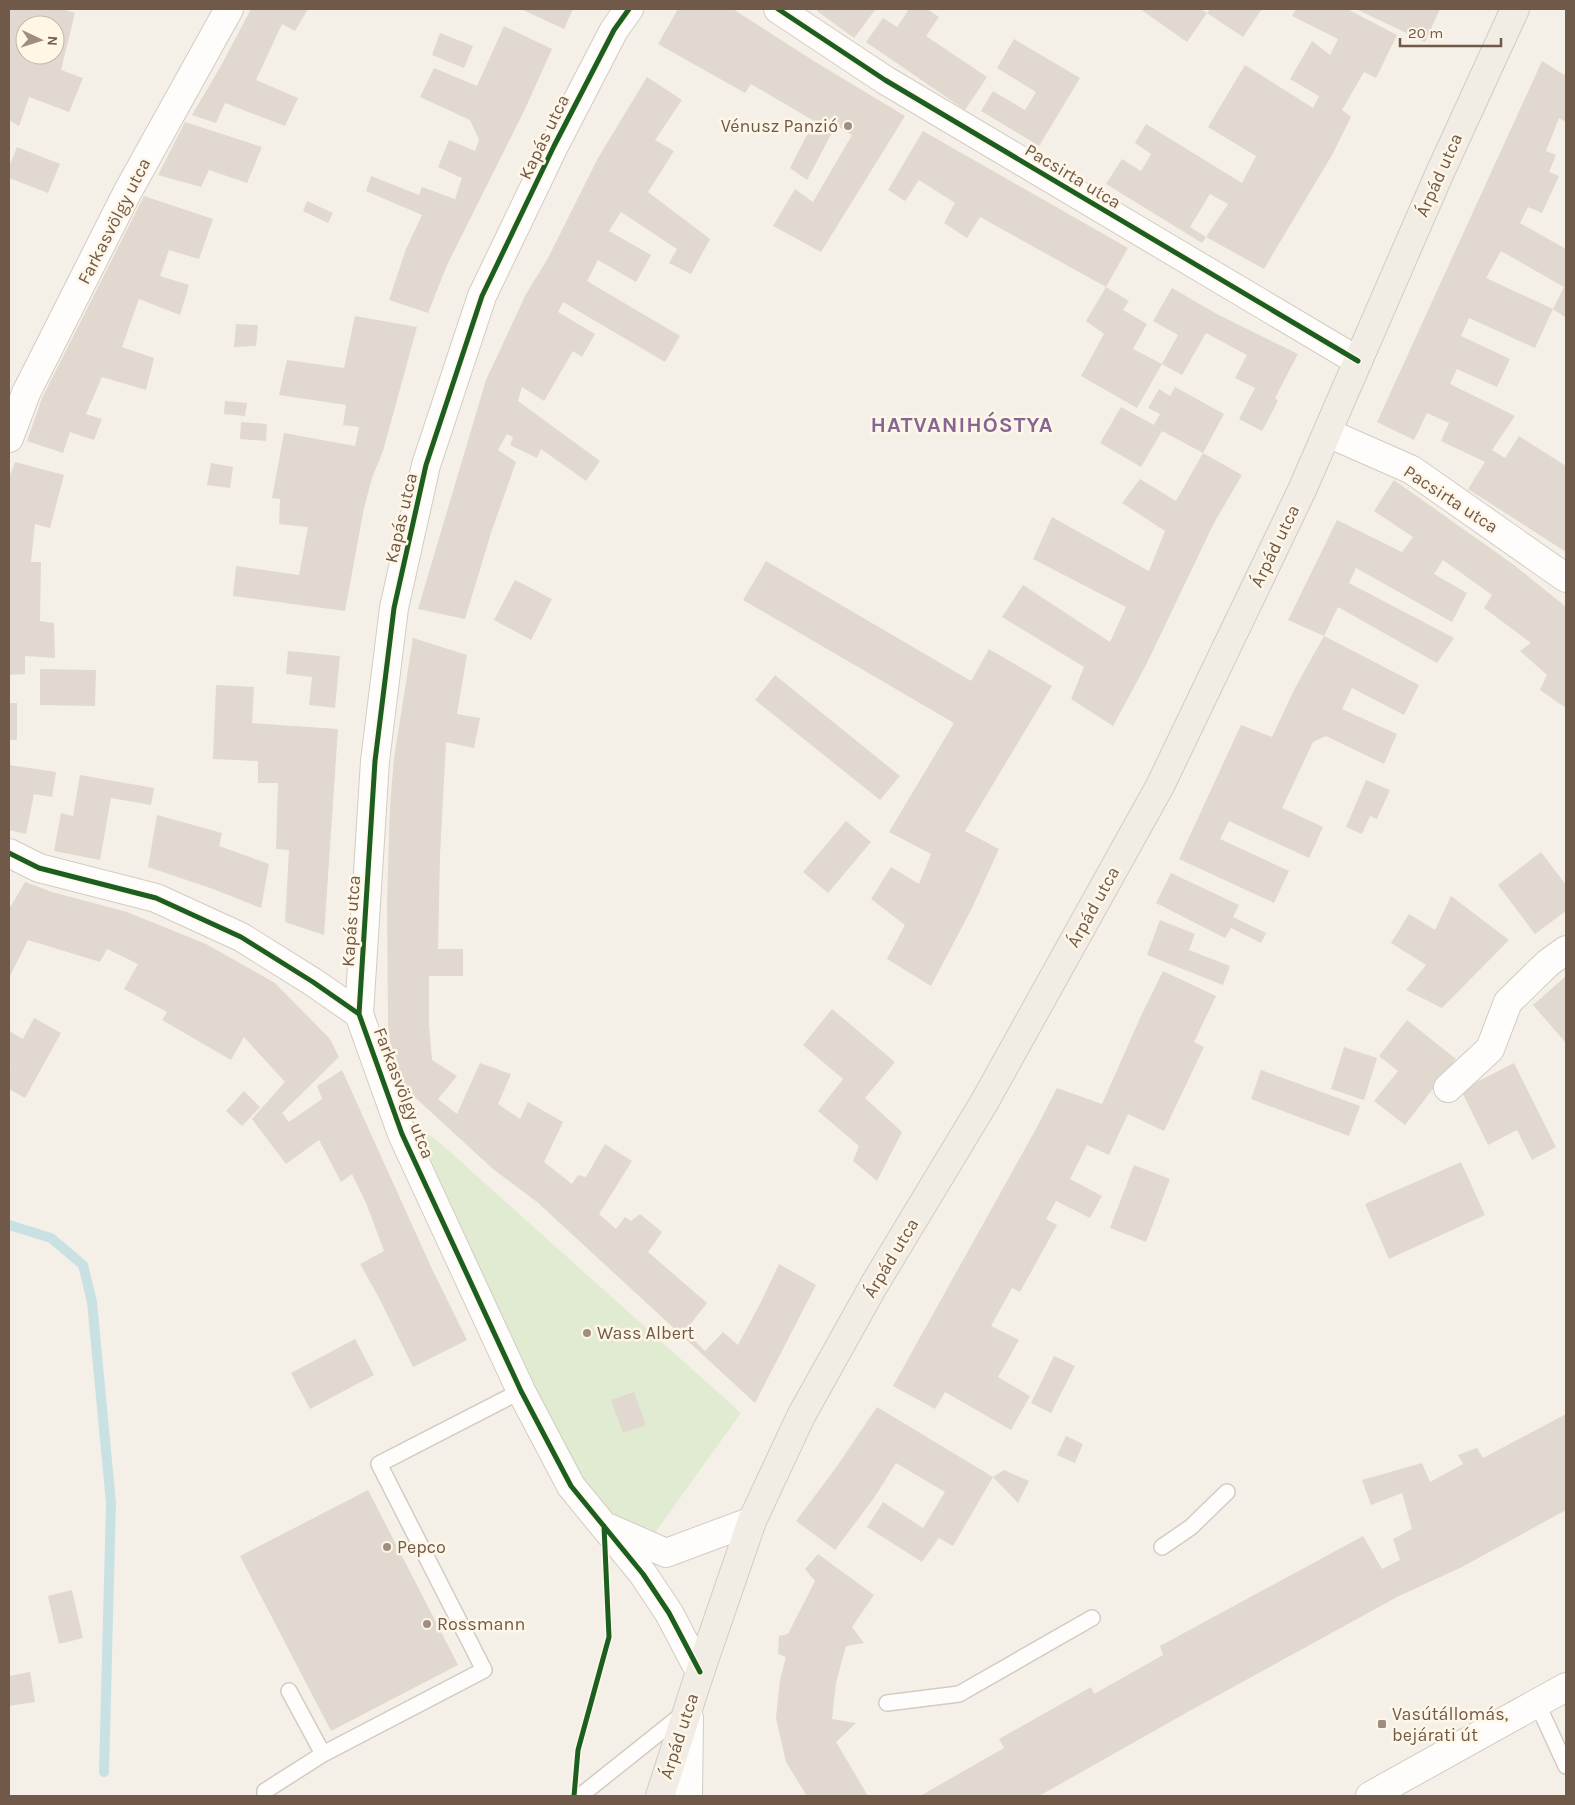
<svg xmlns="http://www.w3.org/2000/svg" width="1575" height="1805" viewBox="0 0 1575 1805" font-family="Karla,sans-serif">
<rect width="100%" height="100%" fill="#f5f0e7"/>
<path fill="#e0ebd2" d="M413 1123 439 1142 741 1413 655 1533 606 1511 573 1469Z"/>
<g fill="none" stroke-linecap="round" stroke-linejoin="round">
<path stroke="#cae1e4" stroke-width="10" d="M9 1225 51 1238 83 1265 92 1302 111 1503 104 1772"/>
</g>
<path fill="#e1d8cf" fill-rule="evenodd" d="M9 9H62L75 13 61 70 83 78 69 112 29 97 19 126 9 120ZM25 25H55V55H25Z
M251 9H308L295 31 282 24 256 80 298 98 285 126 225 103 216 123 192 115 222 64Z
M521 9H573L564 29Z
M678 9H733L817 63 905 116 821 252 773 226 795 189 813 202 852 135 836 125 807 180 790 168 814 121 751 84 745 93 658 44Z
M819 9H876L854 38 817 11Z
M909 9H927L939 17 926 36 987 77 965 110 866 42 883 18 897 27Z
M1140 9H1201L1207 13 1187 42Z
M1210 9H1262L1243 37 1207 13Z
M1296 9H1347L1397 35 1376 78 1364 72 1342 110 1351 117 1332 155 1264 269 1206 237 1228 204 1210 194 1190 227 1206 237 1202 243 1106 184 1122 159 1141 171 1151 154 1135 143 1146 124 1242 183 1256 156 1208 127 1245 65 1313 108 1319 96 1290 79 1312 41 1330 55 1338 39 1292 16Z
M1356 9H1440L1425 42Z
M504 26 552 49 525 109 447 265 428 313 389 300 406 249 422 215 366 191 371 176 419 195 422 187 455 199 462 178 438 167 449 140 475 151 479 140 470 120 420 97 434 68 477 86Z
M440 33 473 46 464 68 432 55Z
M1014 39 1080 78 1039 146 981 111 993 91 1025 110 1036 92 997 68Z
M1542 61 1566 76V122L1559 118 1546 151 1556 155 1549 172 1559 176 1542 213 1528 207 1520 223 1566 249V318L1553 309 1564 287 1501 251 1486 278 1553 309 1535 348 1469 318 1461 336 1510 359 1497 387 1457 369 1450 384 1515 416 1492 450 1505 458 1519 436 1566 466V552L1468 489 1485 462 1441 441 1449 423 1427 413 1414 440 1377 422Z
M647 77 682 100 655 140 674 151 648 192 710 239 691 274 669 263 677 249 621 212 609 231 651 255 636 282 598 260 587 281 680 336 665 362 563 302 558 312 595 334 582 357 573 351 544 401 522 387 518 401 600 461 586 481 541 449 537 458 510 445 513 437 507 434 498 450 516 462 491 533 465 619 418 609 486 380 526 294 548 258 598 158Z
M185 122 262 147 247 183 209 170 201 187 158 175Z
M923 131 1128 248 1106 287 1129 301 1123 310 1147 324 1133 349 1162 364 1137 408 1081 376 1104 334 1086 321 1106 287 980 217 967 238 944 223 955 203 919 180 905 201 888 190Z
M17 147 60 164 48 193 9 178V167Z
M144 196 213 219 199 259 169 250 160 276 189 285 180 315 139 299 122 347 154 358 146 390 102 377 86 414 102 419 94 440 70 432 63 453 27 441 42 398Z
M307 201 333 213 328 223 303 211Z
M1172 288 1217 314 1298 354 1275 398 1278 401 1262 431 1239 419 1255 388 1235 378 1247 355 1206 333 1182 375 1162 364 1178 335 1153 321Z
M355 316 417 327 383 451 372 478 364 508 345 611 233 596 236 566 299 575 308 527 279 524 280 499 272 498 284 433 355 446 359 427 343 425 346 405 279 395 287 360 344 368Z
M236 324 258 325 256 346 234 347Z
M1175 387 1224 414 1203 453 1242 475 1214 523 1147 663 1113 726 1071 699 1084 667 1002 617 1023 585 1110 642 1126 607 1033 559 1052 517 1149 571 1165 531 1122 503 1140 479 1176 501 1203 453 1162 431 1141 467 1100 443 1121 407 1154 425 1160 414 1148 408 1159 389 1170 396Z
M225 401 247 403 245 416 224 414Z
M241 422 267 424 266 441 240 439Z
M15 462 64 475 50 528 35 524 31 562H41L40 621 54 623 55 658 25 656V674L9 675V479Z
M211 463 233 467 230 488 207 485Z
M1394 480 1514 565 1566 607V708L1540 690 1547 675 1520 651 1531 643 1484 608 1492 595 1443 560 1434 574 1467 593 1452 622 1356 568 1349 583 1454 638 1437 663 1338 607 1324 636 1288 620 1337 520 1402 552 1413 537 1374 511Z
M766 561 971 681 989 649 1052 686 965 831 999 849 972 908 931 986 887 959 905 925 871 899 891 867 919 884 931 854 889 832 954 723 743 600Z
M515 580 552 599 531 640 494 620Z
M1324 636 1419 685 1404 715 1352 688 1342 709 1397 734 1384 764 1326 736 1313 742 1282 808 1323 827 1309 858 1229 821 1220 839 1289 871 1274 903 1179 859 1241 725 1272 737 1295 688Z
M413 638 467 655 457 714 480 718 474 748 446 742 440 856 438 949H463V976H429V1025L432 1060 457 1076 438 1099 457 1114 480 1063 511 1074 498 1104 520 1119 528 1102 563 1122 544 1162 572 1184 578 1175 586 1177 605 1144 632 1161 599 1214 616 1229 625 1217 631 1221 640 1214 662 1232 648 1252 707 1303 685 1331 705 1351 723 1332 738 1345 761 1302 779 1264 816 1285 755 1403 537 1202 493 1169 395 1079 388 1025 387 901 390 806 394 758Z
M288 651 340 656 335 708 309 705 312 677 286 674Z
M40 669 96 670 95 706 40 705Z
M775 675 900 776 880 800 755 700Z
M216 685 254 687 252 723 338 729 324 935 285 922 289 850 276 849 278 783H258V761L213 759Z
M9 703H17V740H9Z
M9 765 56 772 52 797 34 794 26 834 9 830Z
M80 775 154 788 151 805 111 798 100 860 54 851 61 813 73 816Z
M1366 780 1390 790 1377 819 1370 816 1362 834 1346 827Z
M157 815 222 833 219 846 269 864 261 908 213 889 148 867Z
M846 821 871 842 828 893 803 872Z
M1541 852 1566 885V911L1535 934 1498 885Z
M1171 873 1239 905 1233 917 1266 933 1261 943 1231 928 1225 938 1156 903Z
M25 882 52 892 127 912 206 944 275 983 330 1039 339 1057 282 1113 289 1122 322 1099 317 1086 342 1070 432 1269 467 1340 413 1367 378 1296 360 1264 384 1251 366 1203 352 1174 341 1182 319 1140 286 1164 252 1119 285 1082 244 1037 231 1060 162 1020 167 1012 124 989 138 964 107 949 100 962 28 940 9 978V909Z
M1451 896 1509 940 1442 1008 1406 990 1426 965 1391 943 1409 914 1435 930Z
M1160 920 1195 934 1189 950 1230 966 1223 985 1147 955Z
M1163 971 1216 996 1194 1042 1204 1047 1164 1131 1128 1114 1109 1155 1087 1145 1070 1179 1102 1196 1090 1218 1056 1201 1046 1219 1057 1225 1020 1292 1012 1288 991 1326 1019 1340 998 1377 1030 1396 1011 1430 945 1392 935 1409 893 1386 1037 1127 1057 1088 1102 1104 1141 1016Z
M1566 976V1043L1533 1005Z
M832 1009 895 1062 865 1098 902 1132 877 1181 853 1161 859 1146 818 1111 843 1079 803 1045Z
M34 1018 61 1033 25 1098 9 1089V1072L11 1069 9 1068V1031L23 1039Z
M1407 1020 1456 1059 1405 1125 1374 1101 1398 1071 1379 1056Z
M1344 1047 1377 1058 1364 1100 1331 1089Z
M1514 1063 1556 1147 1532 1160 1517 1130 1488 1145 1461 1090Z
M1261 1070 1360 1106 1349 1136 1251 1099Z
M244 1091 260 1107 242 1126 226 1111Z
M1461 1162 1485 1215 1389 1259 1365 1204Z
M1134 1165 1170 1179 1146 1242 1110 1228Z
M355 1339 374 1375 310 1409 291 1373Z
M1054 1356 1075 1366 1051 1413 1031 1403Z
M634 1392 646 1425 623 1433 611 1400Z
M877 1407 993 1477 953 1546 939 1538 922 1562 867 1527 883 1502 923 1528 945 1492 896 1463 874 1498 835 1550 796 1521 835 1469Z
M1566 1414V1510L1462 1567 1397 1597 1193 1709 1039 1796H920L1004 1748 999 1739 1091 1687 1094 1694 1163 1655 1160 1646 1363 1536 1382 1569 1400 1560 1393 1539 1412 1529 1402 1493 1371 1505 1362 1480 1422 1463 1430 1482 1463 1464 1458 1455 1477 1448 1483 1458Z
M1066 1436 1083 1444 1075 1463 1057 1455Z
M1004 1470 1029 1481 1018 1503 993 1477Z
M368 1490 458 1665 331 1731 240 1556Z
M818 1554 874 1595 852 1627 864 1643 846 1646 836 1683 832 1719 856 1723 836 1742 868 1796H807L786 1762 776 1718 780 1680 786 1657 778 1654 779 1636 788 1634 815 1581 805 1569Z
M72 1590 83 1638 59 1644 48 1596Z
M30 1672 35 1702 9 1706V1676Z"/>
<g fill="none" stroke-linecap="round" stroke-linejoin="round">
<g stroke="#d4cbc2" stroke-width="18">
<path id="service" d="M1162 1547 1191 1527 1227 1492
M289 1691 323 1754
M887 1703 959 1694 1092 1618
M1537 1703 1566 1766
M265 1796V1791L323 1754 484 1670 379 1464 521 1391
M580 1796 684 1713"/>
</g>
<g stroke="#d4cbc2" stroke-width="30">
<path id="minor" d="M778 9 885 80 1358 361
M1328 433 1412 470 1566 578
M9 438 26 393 128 191 229 9
M9 853 39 868 156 898 241 937 313 982 359 1014 402 1134 521 1391 571 1486 643 1574 669 1613 700 1672
M359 1014 375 761 394 608 426 465 482 296 554 146 614 30 629 9
M1448 1088 1490 1049 1508 1002 1548 963 1566 950
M609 1528 666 1553 752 1521"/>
</g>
<g stroke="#d4cbc2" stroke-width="30">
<path id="tertiary" d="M688 1796 689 1718
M1370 1796 1566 1687"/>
</g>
<g stroke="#d4cbc4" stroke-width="30">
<path id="primary" d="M660 1796 700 1672 752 1521 801 1416 874 1285 985 1101 1160 786 1302 490 1438 177 1515 9"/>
</g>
<use href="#service" stroke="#fefdfb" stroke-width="15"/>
<use href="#minor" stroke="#fefdfb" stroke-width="28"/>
<use href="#tertiary" stroke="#fefdfb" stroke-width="28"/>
<use href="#primary" stroke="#f1ece4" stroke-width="28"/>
<g stroke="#fef6e7" stroke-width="8">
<path id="cycleway" d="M778 9 885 80 1358 361
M9 853 39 868 156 898 241 937 313 982 359 1014 402 1134 521 1391 571 1486 643 1574 669 1613 700 1672
M359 1014 375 761 394 608 426 465 482 296 554 146 614 30 629 9
M574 1796 578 1750 609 1637 604 1526"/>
</g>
<use href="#cycleway" stroke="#1b5e20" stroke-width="5"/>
</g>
<g fill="#9f8e80" stroke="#fef6e7" stroke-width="2">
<circle cx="848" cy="126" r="5"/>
<circle cx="587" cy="1333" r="5"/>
<circle cx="387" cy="1547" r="5"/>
<circle cx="427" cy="1624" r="5"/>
<rect x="1377" y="1719" width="10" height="10" rx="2.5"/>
</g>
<g text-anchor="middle" stroke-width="5" stroke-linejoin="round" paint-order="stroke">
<g font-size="18" fill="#715949" stroke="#fef6e7" text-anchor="start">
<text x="838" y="132" text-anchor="end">Vénusz Panzió</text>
<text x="597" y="1339">Wass Albert</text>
<text x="397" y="1553">Pepco</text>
<text x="437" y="1630">Rossmann</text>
<text x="1392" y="1720">Vasútállomás,<tspan x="1392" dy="21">bejárati út</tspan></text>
</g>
<g font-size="18" fill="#715949" stroke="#fef6e7">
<text transform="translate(544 137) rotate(-64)" y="6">Kapás utca</text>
<text transform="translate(1439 175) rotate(-66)" y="6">Árpád utca</text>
<text transform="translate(1073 176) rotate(31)" y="6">Pacsirta utca</text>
<text transform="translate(114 221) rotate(-63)" y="6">Farkasvölgy utca</text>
<text transform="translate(1451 499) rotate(33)" y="6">Pacsirta utca</text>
<text transform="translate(401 518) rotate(-77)" y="6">Kapás utca</text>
<text transform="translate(1275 546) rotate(-64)" y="6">Árpád utca</text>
<text transform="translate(1093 907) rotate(-61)" y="6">Árpád utca</text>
<text transform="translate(351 921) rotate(-86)" y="6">Kapás utca</text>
<text transform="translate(404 1093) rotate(69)" y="6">Farkasvölgy utca</text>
<text transform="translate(891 1258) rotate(-59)" y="6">Árpád utca</text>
<text transform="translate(679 1736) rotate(-72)" y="6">Árpád utca</text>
</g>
<g font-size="22" font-weight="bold" letter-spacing="1" fill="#866594" stroke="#fef6e7">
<text x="962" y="432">HATVANIHÓSTYA</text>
</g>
</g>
<rect width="1575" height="1805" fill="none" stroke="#715949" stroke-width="20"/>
<g transform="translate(40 40) rotate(94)"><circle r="24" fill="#fef6e7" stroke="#c6b7a8"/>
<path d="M0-4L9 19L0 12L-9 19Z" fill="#9f8e80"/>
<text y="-8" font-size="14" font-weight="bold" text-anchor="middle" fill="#715949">N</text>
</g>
<path d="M1400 38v8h101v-8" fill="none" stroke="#715949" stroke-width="2.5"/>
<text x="1408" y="38" font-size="15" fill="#715949" stroke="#fef6e7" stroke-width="4" paint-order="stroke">20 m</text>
</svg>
